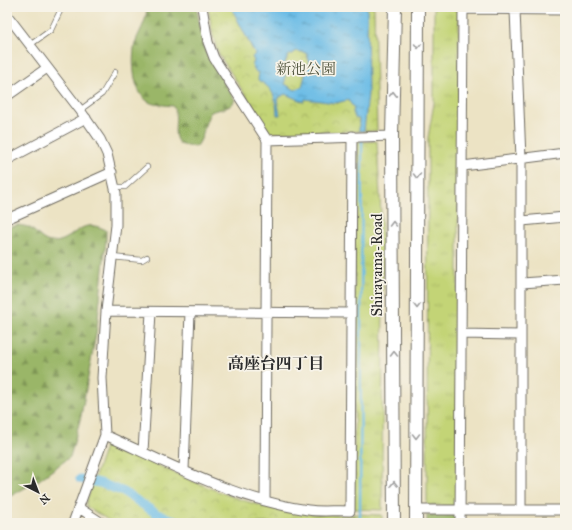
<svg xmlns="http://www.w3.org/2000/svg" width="572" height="530" viewBox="0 0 572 530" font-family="'IM FELL Great Primer','Noto Serif JP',serif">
<defs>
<pattern id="grass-tufts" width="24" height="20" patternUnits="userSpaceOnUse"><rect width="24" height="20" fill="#c3d476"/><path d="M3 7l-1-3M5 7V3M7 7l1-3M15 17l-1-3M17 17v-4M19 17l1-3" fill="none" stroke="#a8b666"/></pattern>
<pattern id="forest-firs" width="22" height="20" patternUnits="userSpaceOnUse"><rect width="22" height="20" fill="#9ab667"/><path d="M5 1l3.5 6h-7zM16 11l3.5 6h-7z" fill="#7e9455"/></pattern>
<pattern id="park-crowns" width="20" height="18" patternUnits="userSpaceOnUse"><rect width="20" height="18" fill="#c3d476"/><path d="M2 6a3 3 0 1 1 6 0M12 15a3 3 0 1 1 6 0" fill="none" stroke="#a8b666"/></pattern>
<pattern id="water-ripples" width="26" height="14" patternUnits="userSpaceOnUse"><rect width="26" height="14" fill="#6abce6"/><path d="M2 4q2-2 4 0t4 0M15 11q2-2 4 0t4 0" fill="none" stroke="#5799bb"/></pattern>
</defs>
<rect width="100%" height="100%" fill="#f7f3e8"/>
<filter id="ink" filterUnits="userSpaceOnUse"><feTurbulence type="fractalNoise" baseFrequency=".025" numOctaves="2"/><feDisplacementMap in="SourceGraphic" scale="8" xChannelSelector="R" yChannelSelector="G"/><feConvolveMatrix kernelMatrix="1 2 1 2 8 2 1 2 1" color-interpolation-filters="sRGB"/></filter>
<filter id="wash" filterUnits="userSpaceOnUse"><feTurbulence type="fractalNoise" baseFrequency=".012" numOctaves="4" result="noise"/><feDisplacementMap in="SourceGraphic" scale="16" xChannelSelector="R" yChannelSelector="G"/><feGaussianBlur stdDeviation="0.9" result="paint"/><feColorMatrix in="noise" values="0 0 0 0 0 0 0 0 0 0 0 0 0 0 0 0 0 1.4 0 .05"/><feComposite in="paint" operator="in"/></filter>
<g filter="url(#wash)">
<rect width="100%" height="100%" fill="#ece3c4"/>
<path fill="url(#grass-tufts)" stroke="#778050" d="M434 7H459L457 502 455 506 427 505 428 138 434 103Z
M377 141 383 251 382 510 354 509 355 145 357 142Z
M353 514 382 515V523H353Z"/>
<path fill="url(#forest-firs)" stroke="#627049" d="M146 7H196L206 53 235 100C230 110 220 108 211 112 203 123 205 136 197 146 162 149 182 122 173 106 167 105 160 105 154 104 133 99 132 65 134 48 136 34 149 21 146 7Z
M18 225C22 226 27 226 30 228 39 234 43 243 54 242 75 241 79 216 106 230V240L97 328 81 416 70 457 39 480 7 498V228Z
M427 515H455L457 518V523H427Z"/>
<path fill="url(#park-crowns)" stroke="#778050" d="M208 7H374L377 131 270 133 218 53 213 36Z
M109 443C162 466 215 495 271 508 298 514 326 515 353 515V523H113L87 507 86 503 106 444Z"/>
<path fill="url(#water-ripples)" stroke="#4a7488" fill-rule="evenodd" d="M231 7H367L368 94 364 131H359V119L355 118 353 112 354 108 348 100 336 103 305 99 304 102 285 94 277 99 280 115H277C276 97 274 89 258 80L259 72 257 73 252 66 254 61 252 57 255 54ZM297 51 306 53 309 60 302 87 295 90 285 84V63L288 56Z"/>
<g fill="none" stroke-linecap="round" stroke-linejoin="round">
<path stroke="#6abce6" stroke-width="2.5" d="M360 523 362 140"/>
<path stroke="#6abce6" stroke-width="9" d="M80 479 100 483 124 492 157 514 182 523"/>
</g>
</g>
<g filter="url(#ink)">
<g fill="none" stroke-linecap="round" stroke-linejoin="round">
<g stroke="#6f6b61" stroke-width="6">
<path id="service" d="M30 45 51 30 62 7
M80 110 102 94 115 72
M115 187H125L147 167
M112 257 142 260 147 257"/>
</g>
<g stroke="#6f6b61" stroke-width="11">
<path id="minor" d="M202 7 208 42 214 58 267 140 265 501
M463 9 565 10
M515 10 521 159V510
M7 15 80 110 100 139 107 154 116 193V225L106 311 102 378 105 435 73 523
M7 96 47 68
M267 140 392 136
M7 160 86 118
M463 166 565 153
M7 219 112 172
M522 221 565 217
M522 283 565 280
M106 311 351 313
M462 334 521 335
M105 435C170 464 236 500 308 510 321 512 336 510 350 511L352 136
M143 452 151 312
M184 470 190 312
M79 508 102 523
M416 510H565
M460 523 463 7"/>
</g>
<g stroke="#6f6b61" stroke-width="14">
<path id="tertiary" d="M394 523 392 136 395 7
M416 523 418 7"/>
</g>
<use href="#service" stroke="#fff" stroke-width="4.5"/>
<use href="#minor" stroke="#fff" stroke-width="9"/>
<use href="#tertiary" stroke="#fff" stroke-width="12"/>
</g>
<defs><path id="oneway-chevron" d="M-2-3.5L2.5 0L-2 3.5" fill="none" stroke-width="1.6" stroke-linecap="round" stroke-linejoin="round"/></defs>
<g stroke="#a0a0a0">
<use href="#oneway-chevron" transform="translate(418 46) rotate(90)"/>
<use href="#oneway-chevron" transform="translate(393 94) rotate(-89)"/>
<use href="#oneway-chevron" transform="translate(417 176) rotate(90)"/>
<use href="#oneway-chevron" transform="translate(393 224) rotate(-90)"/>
<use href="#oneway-chevron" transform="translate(417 306) rotate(90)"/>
<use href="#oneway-chevron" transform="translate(394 354) rotate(-90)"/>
<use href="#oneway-chevron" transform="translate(416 436) rotate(90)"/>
<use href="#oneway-chevron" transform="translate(394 484) rotate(-90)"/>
</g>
</g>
<g text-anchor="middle" stroke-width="3.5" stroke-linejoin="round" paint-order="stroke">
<g font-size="15" fill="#51553e" stroke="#f7f3e8">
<text x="306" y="74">新池公園</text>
</g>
<g font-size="15" fill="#2b2b2b" stroke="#f7f3e8">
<text transform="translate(377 265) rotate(-90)" y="5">Shirayama-Road</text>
</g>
<g font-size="16" font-weight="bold" fill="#2b2b2b" stroke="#f7f3e8">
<text x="276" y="369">高座台四丁目</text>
</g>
</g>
<rect width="572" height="530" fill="none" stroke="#f7f3e8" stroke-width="24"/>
<g transform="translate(38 492) rotate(138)" stroke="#f7f3e8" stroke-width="3" paint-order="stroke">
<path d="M0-3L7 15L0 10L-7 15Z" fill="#2b2b2b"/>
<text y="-6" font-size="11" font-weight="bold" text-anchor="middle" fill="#2b2b2b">N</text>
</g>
</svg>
